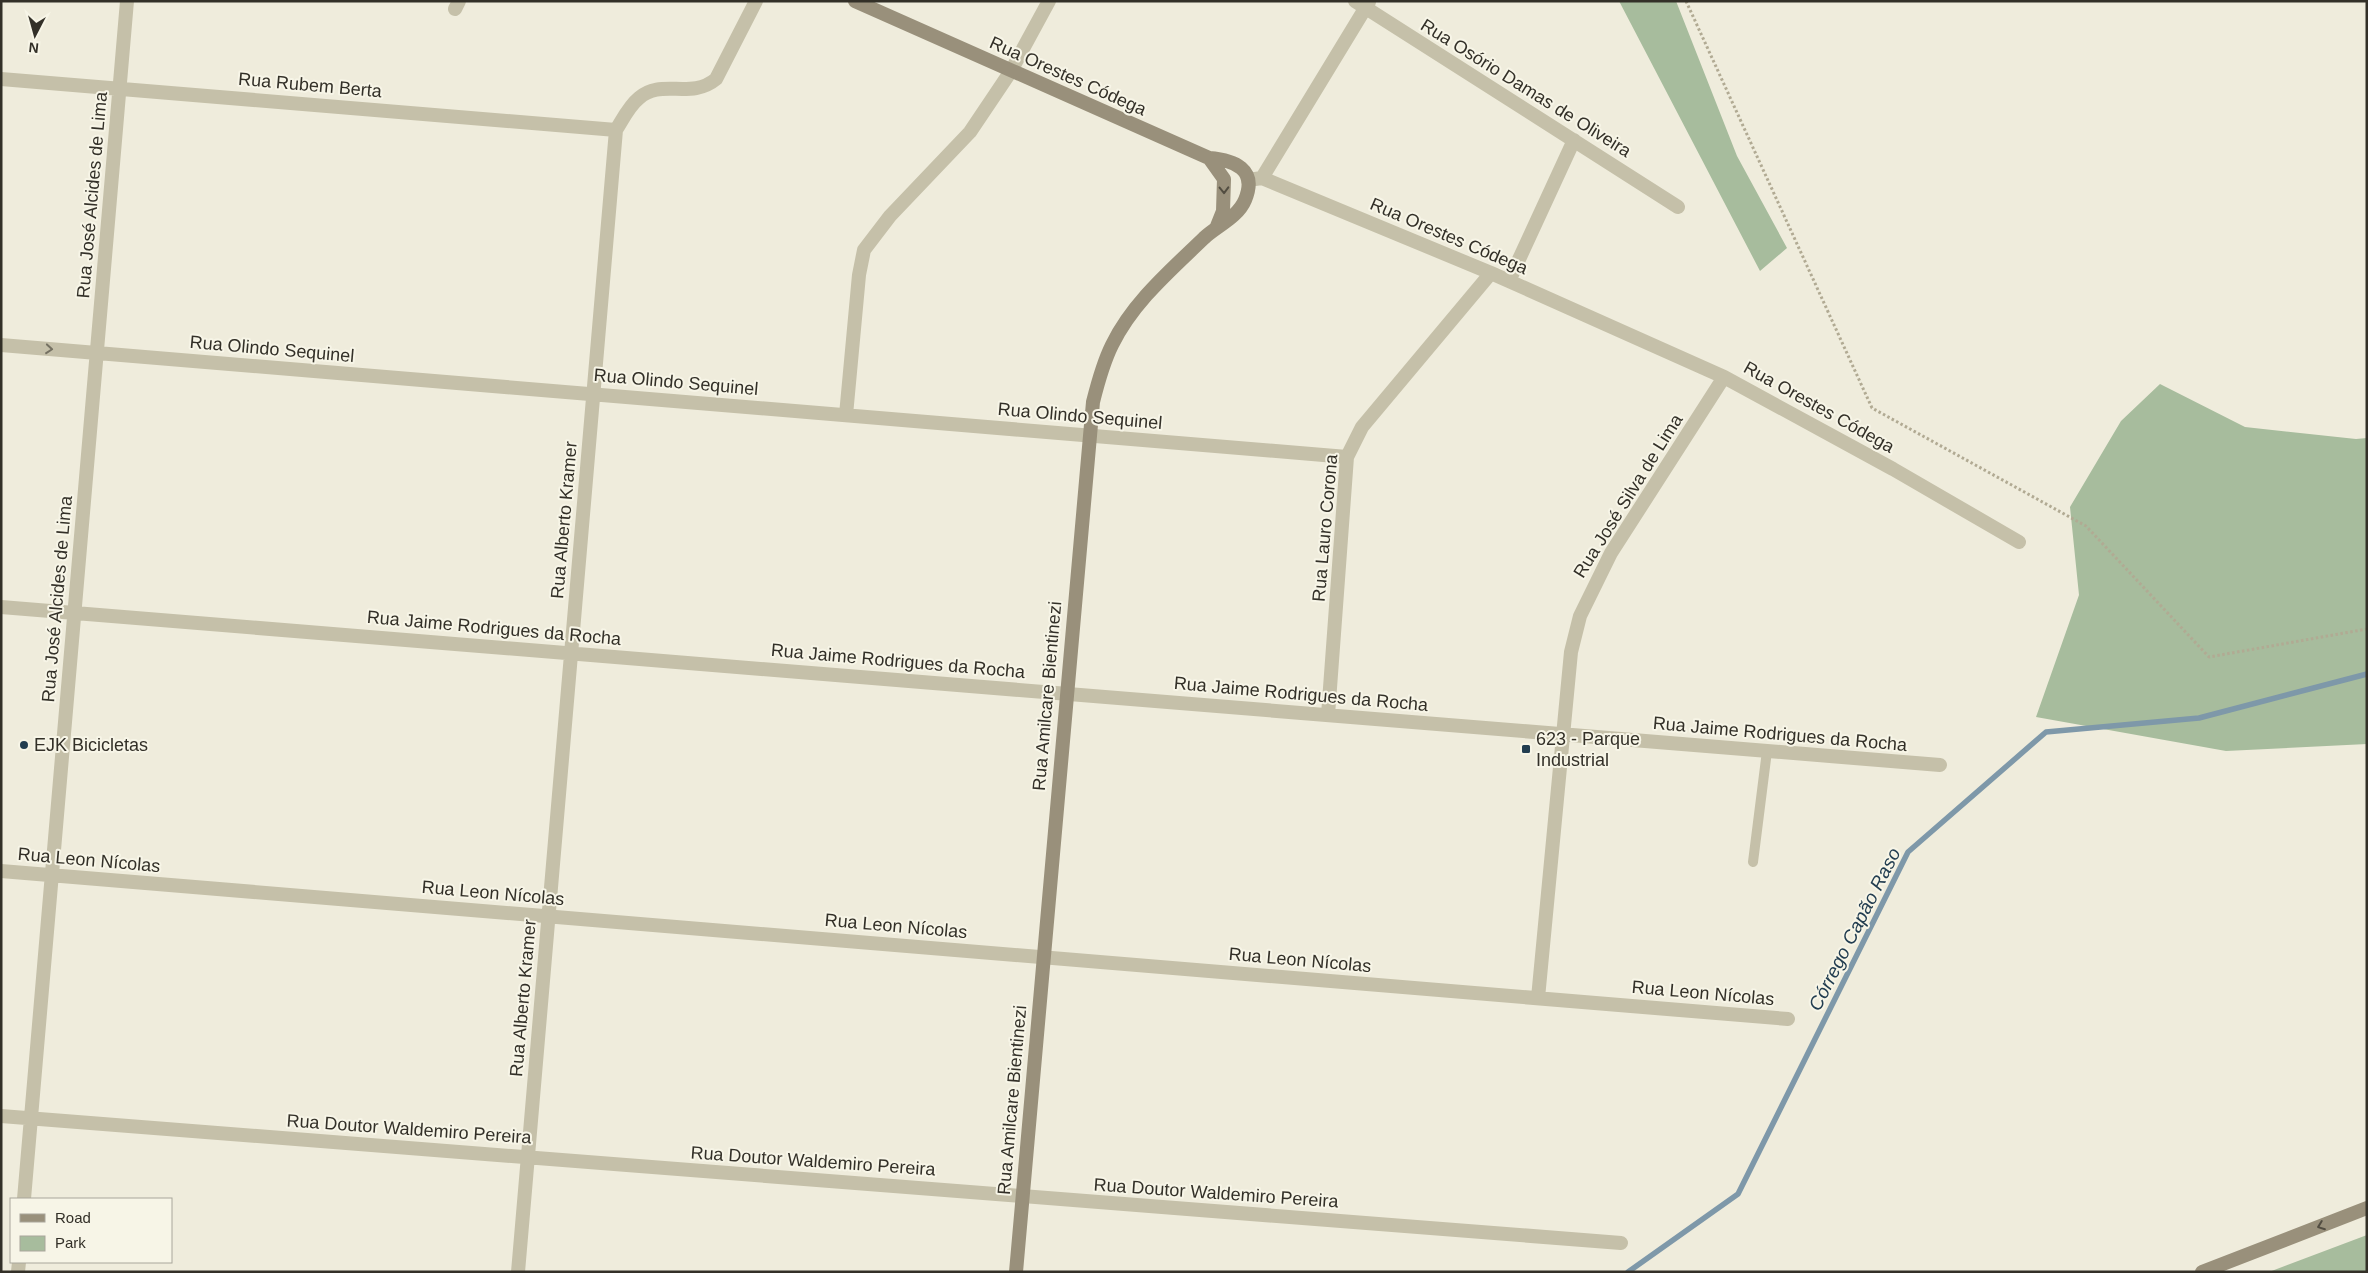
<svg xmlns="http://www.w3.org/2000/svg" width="2368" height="1273" viewBox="0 0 2368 1273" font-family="Helvetica,sans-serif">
<rect width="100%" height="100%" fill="#efecdc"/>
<path fill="#a7bc9d" d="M1619 1H1676L1737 156 1787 248 1760 271Z
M2160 384 2245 427 2356 439 2367 438V744L2226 751 2036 717 2079 595 2070 507 2121 421Z
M2367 1235V1272H2269Z"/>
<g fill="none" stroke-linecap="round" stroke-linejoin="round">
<path stroke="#7e98a9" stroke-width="5.5" d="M1628 1272 1738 1194 1908 852 2046 732 2199 718 2367 674"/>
<path stroke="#b1aa93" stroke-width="3" stroke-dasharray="2.5 2.5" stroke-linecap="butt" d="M1686 1 1872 408 2086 526 2209 657 2367 629"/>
<path stroke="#c5c0a9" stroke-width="10" d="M1753 862 1767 751"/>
<path stroke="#c5c0a9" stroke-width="14" d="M1355 1 1678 207
M455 9 459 1
M1 79 616 130
M1262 178 1369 2
M1248 180 1262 178 1491 273 1724 377 1893 469 2019 542
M1509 281 1574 140
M1 345 1347 457
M846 415 859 275 864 250 890 216 970 132 1011 71 1049 1
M1 607 1940 765
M1328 715 1347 457 1362 427 1491 273
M1 871 1788 1019
M1538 998 1571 652 1580 616 1611 553 1724 377
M1 1116 1621 1243
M24 1199 127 1
M18 1272 19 1262
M518 1272 616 130C623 119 629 106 639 98 661 78 691 100 716 79L756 1"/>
<path stroke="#99907b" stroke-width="14" d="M855 1 1209 158C1234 160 1258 169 1245 200 1238 217 1217 226 1204 238 1171 270 1133 302 1112 345 1103 363 1098 382 1093 402L1016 1272
M1209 158 1224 179 1223 211 1217 226
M2202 1272 2367 1208"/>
</g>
<defs><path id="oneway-chevron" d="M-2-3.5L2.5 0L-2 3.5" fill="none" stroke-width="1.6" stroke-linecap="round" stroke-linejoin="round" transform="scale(1.25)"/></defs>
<g stroke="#524d41">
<use href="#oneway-chevron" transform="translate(1224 190) rotate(89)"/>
<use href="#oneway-chevron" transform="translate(2321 1226) rotate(159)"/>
</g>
<use stroke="#757162" href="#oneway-chevron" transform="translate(49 349) rotate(5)"/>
<g fill="#223d50" stroke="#f7f5e7" stroke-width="2">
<circle cx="24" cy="745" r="5"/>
<rect x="1521" y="744" width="10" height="10" rx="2.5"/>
</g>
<g text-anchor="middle" stroke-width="4" stroke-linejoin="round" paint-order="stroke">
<g font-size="18" fill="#333028" stroke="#f7f5e7">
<text transform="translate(1068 76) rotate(24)" y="6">Rua Orestes Códega</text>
<text transform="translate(310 85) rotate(5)" y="6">Rua Rubem Berta</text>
<text transform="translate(1526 88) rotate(32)" y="6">Rua Osório Damas de Oliveira</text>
<text transform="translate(92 195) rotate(-85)" y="6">Rua José Alcides de Lima</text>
<text transform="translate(1449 236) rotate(23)" y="6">Rua Orestes Códega</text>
<text transform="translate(272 349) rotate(5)" y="6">Rua Olindo Sequinel</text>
<text transform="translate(676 382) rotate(5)" y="6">Rua Olindo Sequinel</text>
<text transform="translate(1819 407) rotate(29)" y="6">Rua Orestes Códega</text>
<text transform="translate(1080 416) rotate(5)" y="6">Rua Olindo Sequinel</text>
<text transform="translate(1628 496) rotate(-58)" y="6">Rua José Silva de Lima</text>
<text transform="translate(564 520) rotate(-85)" y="6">Rua Alberto Kramer</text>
<text transform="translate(1325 528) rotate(-85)" y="6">Rua Lauro Corona</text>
<text transform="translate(57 599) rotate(-85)" y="6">Rua José Alcides de Lima</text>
<text transform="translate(494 628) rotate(5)" y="6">Rua Jaime Rodrigues da Rocha</text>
<text transform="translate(898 661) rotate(5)" y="6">Rua Jaime Rodrigues da Rocha</text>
<text transform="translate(1301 694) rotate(5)" y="6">Rua Jaime Rodrigues da Rocha</text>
<text transform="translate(1047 696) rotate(-85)" y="6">Rua Amilcare Bientinezi</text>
<text transform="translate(1780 734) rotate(5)" y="6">Rua Jaime Rodrigues da Rocha</text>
<text transform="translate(89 860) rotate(5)" y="6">Rua Leon Nícolas</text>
<text transform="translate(493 893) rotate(5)" y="6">Rua Leon Nícolas</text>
<text transform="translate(896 926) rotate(5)" y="6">Rua Leon Nícolas</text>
<text transform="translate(1300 960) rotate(5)" y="6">Rua Leon Nícolas</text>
<text transform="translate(1703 993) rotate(5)" y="6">Rua Leon Nícolas</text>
<text transform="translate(523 998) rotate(-85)" y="6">Rua Alberto Kramer</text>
<text transform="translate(1012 1100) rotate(-85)" y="6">Rua Amilcare Bientinezi</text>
<text transform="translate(409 1129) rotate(4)" y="6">Rua Doutor Waldemiro Pereira</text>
<text transform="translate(813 1161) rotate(4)" y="6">Rua Doutor Waldemiro Pereira</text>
<text transform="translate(1216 1193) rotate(4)" y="6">Rua Doutor Waldemiro Pereira</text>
</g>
<g font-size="18" fill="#333028" stroke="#f7f5e7" text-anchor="start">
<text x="1536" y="745">623 - Parque<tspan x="1536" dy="21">Industrial</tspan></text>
<text x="34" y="751">EJK Bicicletas</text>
</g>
<g font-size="19" font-style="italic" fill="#223d50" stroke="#f7f5e7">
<text transform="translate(1854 929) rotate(-63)" y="7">Córrego Capão Raso</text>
</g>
</g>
<rect width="2368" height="1273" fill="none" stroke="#333028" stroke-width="5"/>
<rect x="10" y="1198" width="162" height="65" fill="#f7f5e7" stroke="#a9a69b"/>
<rect x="20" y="1214" width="25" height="8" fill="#99907b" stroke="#a9a69b"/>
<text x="55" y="1223" font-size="15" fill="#333028">Road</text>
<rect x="20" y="1236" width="25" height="15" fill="#a7bc9d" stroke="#a9a69b"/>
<text x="55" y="1248" font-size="15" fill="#333028">Park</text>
<g transform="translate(35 35) rotate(186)" stroke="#f7f5e7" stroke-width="4" paint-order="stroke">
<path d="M0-4L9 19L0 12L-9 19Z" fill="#333028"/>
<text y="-8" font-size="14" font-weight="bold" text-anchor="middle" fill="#333028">N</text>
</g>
</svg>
